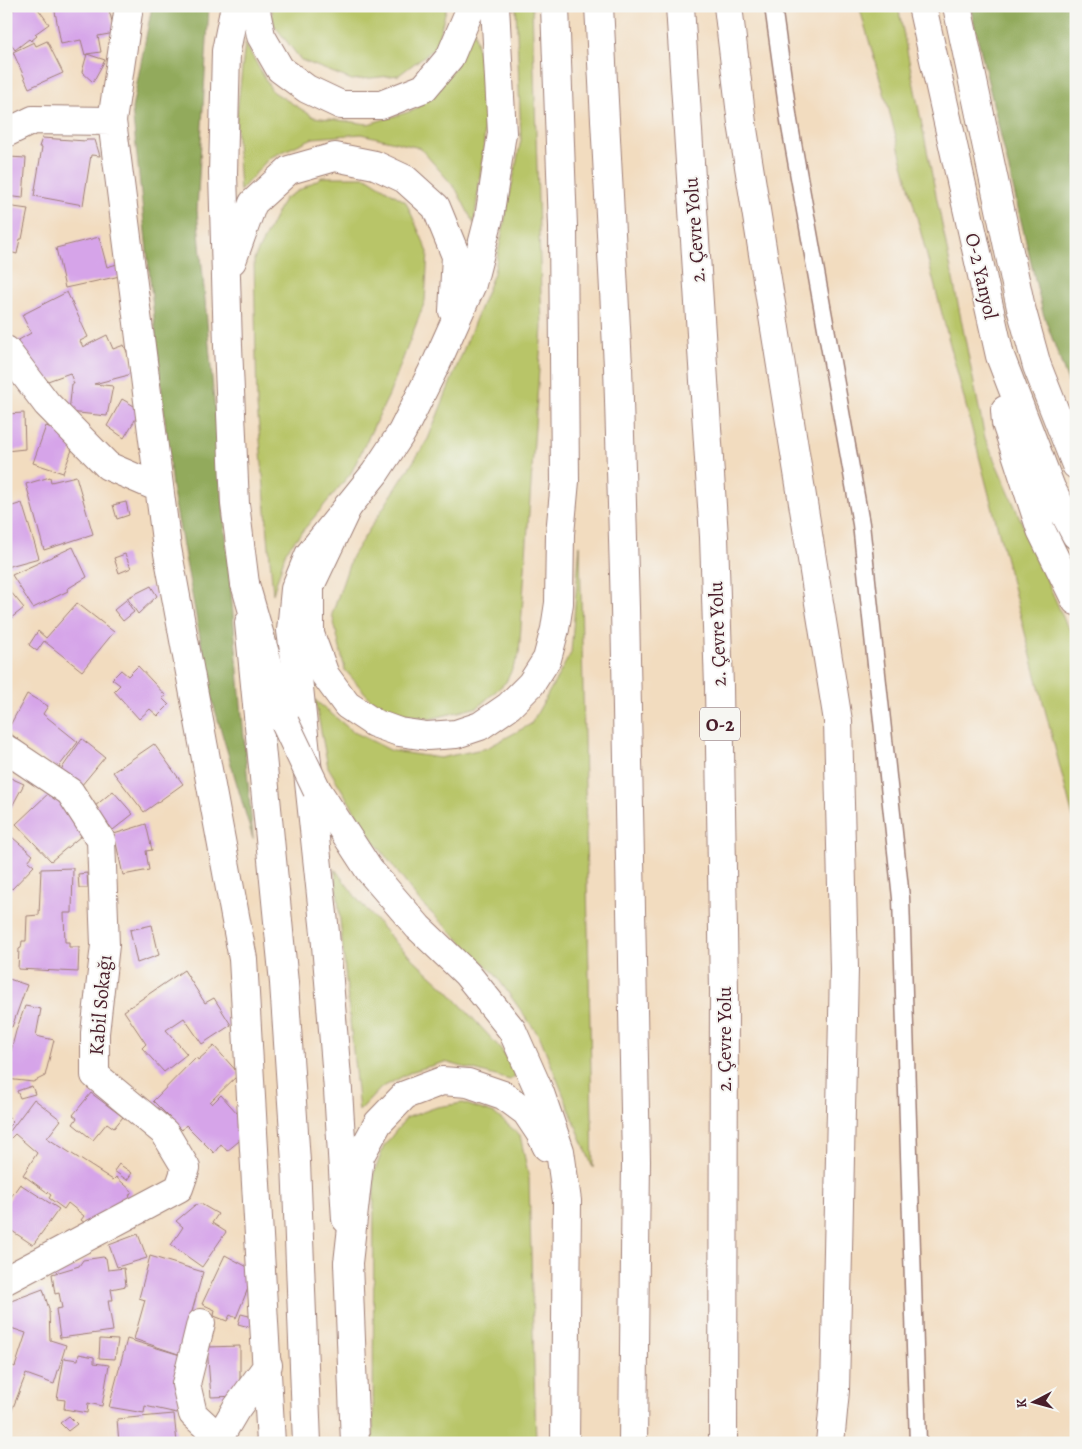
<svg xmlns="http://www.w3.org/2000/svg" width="1082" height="1449" viewBox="0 0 1082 1449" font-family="Alegreya,serif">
<rect width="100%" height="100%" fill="#f6f6f2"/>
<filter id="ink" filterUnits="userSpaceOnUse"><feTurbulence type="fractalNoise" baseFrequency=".02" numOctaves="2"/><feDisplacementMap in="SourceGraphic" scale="10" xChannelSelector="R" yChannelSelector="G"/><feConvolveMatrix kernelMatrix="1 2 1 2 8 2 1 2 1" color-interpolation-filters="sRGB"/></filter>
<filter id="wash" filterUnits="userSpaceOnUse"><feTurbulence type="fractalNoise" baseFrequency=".0096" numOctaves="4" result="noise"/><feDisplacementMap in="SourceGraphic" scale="20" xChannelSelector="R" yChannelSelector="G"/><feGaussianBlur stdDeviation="1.12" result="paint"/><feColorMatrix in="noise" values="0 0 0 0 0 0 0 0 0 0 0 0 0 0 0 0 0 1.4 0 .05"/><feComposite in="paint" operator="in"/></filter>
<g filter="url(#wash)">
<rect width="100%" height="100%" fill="#f2dcbf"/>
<path fill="#b8c567" stroke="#817249" d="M271 6H447L436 47 399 75 352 80 301 60 274 25Z
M516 6H532L542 327 519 655 506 682 478 707 430 719 379 709 345 670 332 614 352 556 428 439 494 273 521 140Z
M859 6H898L985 438 1066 624 1076 637V829L889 110Z
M473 24 485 90 484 146 474 224 456 189 420 148 361 134 313 138 269 158 240 191 236 122 245 43 272 91 314 117 368 124 415 110 455 68Z
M322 177H366L406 202 428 252 425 301 389 395 351 473 286 551 273 594 257 405 254 259 284 199Z
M580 545 593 1168 540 1037 494 973 420 902 368 833 328 767 315 700 352 731 392 751 440 758 487 748 531 724 571 653Z
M335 869 358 900 396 943 446 989 501 1049 516 1075 510 1080 445 1062 413 1071 381 1088 359 1111Z
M463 1103 495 1114 520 1135 529 1178 536 1443H373L374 1173 384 1146 406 1118 437 1107Z"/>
<path fill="#92aa5c" stroke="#6e6444" d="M152 6H209L197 210 253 839 211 696 172 487 132 109Z
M970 6H1076V404L1043 313Z"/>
<g id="blocks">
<path fill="#d6a4e9" d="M18 6H36L49 24 35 34 37 36 31 41 29 39 15 50 6 37V16Z
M54 6H108L115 33 98 36 101 52 87 54 105 60 93 82 82 72 87 54 85 55 81 40 61 44Z
M47 41 63 73 29 88 13 52 34 42 36 46Z
M42 138 86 141V140H95L100 156 91 155 83 205 34 196 42 147H39Z
M9 141V157L26 158 23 198 6 196V143Z
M6 206 28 209 22 239H20L17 254 6 251Z
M99 237 107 267 117 264 120 276 65 288 56 248Z
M67 292 88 337 80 341 83 347 107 335 113 349 124 345 135 371 125 376 94 384 113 386 107 416 69 412 72 384H74L70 373 45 382 42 374 35 377 17 341 31 333 22 315Z
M122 399 141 410 124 438 107 426Z
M24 413 25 449 6 451V414Z
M46 426 77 437 63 473 33 463Z
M76 476 93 534 44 550 26 484 50 477 51 482Z
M126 502 129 515 117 519 113 505Z
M22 503 39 558 6 567V508Z
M73 547 87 577 67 589 68 591 33 608 12 575Z
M125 554 131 568 119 573 114 558Z
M6 586 24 608 6 622Z
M151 586 157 596 138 614 127 598Z
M126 600 134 612 123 621 114 610Z
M77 603 114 632 82 671 44 641 37 651 29 645 38 631 46 638Z
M138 666 166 696 162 698 169 705 158 716 150 709 139 719 114 691 120 685 112 679 121 670 128 676Z
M27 694 48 706 43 714 78 742 57 769 7 731Z
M82 739 105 757 81 786 60 771Z
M154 744 183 784 144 812 113 772Z
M6 776 24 784 9 812 6 810Z
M51 791 87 831 51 861 16 824Z
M113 791 133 814 113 830 94 807Z
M146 824 152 850 146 851 149 870 123 875 114 834Z
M6 832 33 855 28 861 34 866 12 889 6 884Z
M73 868 72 913H64L65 942H69V947H79L78 972 18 969 19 949 21 948 22 941H26L27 916 39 915 41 869Z
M87 873 88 888H79L78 874Z
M152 925 159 955 137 963 130 930Z
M184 970 205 1003 214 998 231 1025 202 1044 184 1018 166 1030 187 1054 164 1072 142 1048 146 1044 124 1011Z
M6 978 27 985 12 1027 6 1026Z
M25 1006 41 1009 36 1036 54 1040 45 1076 33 1082 6 1079V1070L16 1031Z
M214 1046 239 1074 210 1102 212 1104 221 1095 246 1123 238 1131 244 1137 227 1151 221 1144 214 1153 186 1125 182 1130 153 1101 196 1057 198 1060Z
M32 1086 35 1094 20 1098 17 1091Z
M91 1093 123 1117 114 1128 107 1123 93 1140 73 1124 77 1118 73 1115Z
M34 1099 61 1120 47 1138 113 1180 116 1177 132 1191 129 1196 140 1206 94 1230 81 1220 84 1216 68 1203 64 1209 49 1198 51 1195 23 1175 37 1153 15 1134 6 1143V1115L13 1122 8 1127 10 1131Z
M119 1164 132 1173 127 1180 114 1171Z
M20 1184 59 1209 33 1245 6 1227V1204Z
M201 1204 218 1214 212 1223 226 1232 202 1267 171 1245 183 1227 176 1221 195 1205Z
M138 1234 147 1258 117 1267 109 1245Z
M225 1255 255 1271 236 1318 230 1315 227 1321 214 1316 215 1310 202 1304Z
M150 1256 203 1272 191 1315 184 1356 134 1339 145 1300 139 1298Z
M103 1257 106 1258 108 1270 124 1268 126 1286 111 1289 113 1300H108L113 1331 60 1338 56 1309 62 1308 59 1293 55 1294 52 1274 79 1266 83 1260Z
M43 1289 49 1309 50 1340 66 1345 54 1384 26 1374 9 1418 6 1417V1363L15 1367 26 1333 11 1328V1301Z
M241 1314 257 1318V1327L250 1325 249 1327 238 1324Z
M100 1339 118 1340 115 1359 99 1358Z
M127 1339 187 1357 177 1413 145 1406 144 1413 109 1407Z
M240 1346V1396L211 1397 207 1347Z
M79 1354 94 1357V1363L109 1365 102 1406 88 1403 87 1413 64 1409 65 1400 57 1399 64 1358 78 1360Z
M174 1414 177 1443H119L117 1419Z
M69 1416 77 1424 68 1431 60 1423Z"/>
</g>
</g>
<g filter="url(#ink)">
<use href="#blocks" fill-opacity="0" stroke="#9e7e75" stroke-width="1"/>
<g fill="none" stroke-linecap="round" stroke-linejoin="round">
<g stroke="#9e7e75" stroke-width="19">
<path id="service" d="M773 6 789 121 861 524 901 898 918 1443"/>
</g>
<g stroke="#9e7e75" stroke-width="30">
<path id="minor" d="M129 6 112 121 167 548 243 959 271 1443
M6 133 33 120 112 121
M6 350 47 404 108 466 159 488
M6 749 70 792 101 840 105 945 95 1033V1075L165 1133 186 1168 179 1188 6 1280
M201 1323 186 1384 193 1414 219 1438
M216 1443 236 1409 268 1365"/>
</g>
<g stroke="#9e7e75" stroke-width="30">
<path id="primary" d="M922 6 1000 356 1051 488 1076 535
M957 6 1021 308 1037 366 1076 465
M1005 410 1006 423 1041 530 1076 601
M249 623 284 983 296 1162 307 1443
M348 1263 355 1443"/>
</g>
<g stroke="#9e7e75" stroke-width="30">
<path id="trunk" d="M235 6 226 51 223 173 228 346 235 504 245 584
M255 6 261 36 280 69 307 89 341 105H381L424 88 450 57 469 12V6
M232 261 253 203 289 170 335 157 375 165 405 179 436 207 456 256 453 311
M346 1219 338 1090 325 933 298 678 291 631 295 589 309 555 375 473 402 432 437 362 472 284 489 218 502 133 495 6"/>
</g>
<g stroke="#9e7e75" stroke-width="30">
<path id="motorway" d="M599 6 618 366 625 608 636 1161 633 1443
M680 6 714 537 719 687 724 991 723 1443
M728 6 742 123 838 721 844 969 835 1391 830 1443
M348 506 310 586V634L325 675 347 705 374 723 399 732 427 736 456 734 480 726 509 706 531 684 547 659 555 629 559 603 560 534 565 481 563 227 555 6
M245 584 285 723
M317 790 369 870 418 927 467 974 512 1030 540 1093 560 1151 567 1201 565 1443
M348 1263 360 1156 378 1123 405 1095 442 1081 468 1083 503 1095 526 1112 540 1133 547 1147"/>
</g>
<use href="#service" stroke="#fff" stroke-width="16"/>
<use href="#minor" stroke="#fff" stroke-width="28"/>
<use href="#primary" stroke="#fff" stroke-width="28"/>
<use href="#trunk" stroke="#fff" stroke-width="28"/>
<use href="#motorway" stroke="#fff" stroke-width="28"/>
<g stroke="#9e7e75" stroke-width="30" stroke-linecap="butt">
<path id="motorway-bridge" d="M285 723 317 790"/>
</g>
<use href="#motorway-bridge" stroke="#fff" stroke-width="28"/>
</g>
</g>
<g text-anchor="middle" stroke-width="4" stroke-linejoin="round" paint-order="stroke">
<rect fill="#f6f6f2" stroke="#7e6067" stroke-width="1" x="700" y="707.5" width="40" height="33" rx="4"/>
<g font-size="19" font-weight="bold" fill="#4a1f2b">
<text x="720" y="731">O-2</text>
</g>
<g font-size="20" fill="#4a1f2b" stroke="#f6f6f2">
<text transform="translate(694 230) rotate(-94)" y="7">2. Çevre Yolu</text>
<text transform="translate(982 276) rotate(77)" y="7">O-2 Yanyol</text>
<text transform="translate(717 634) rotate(-92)" y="7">2. Çevre Yolu</text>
<text transform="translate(100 1005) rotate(-85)" y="7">Kabil Sokağı</text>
<text transform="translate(724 1039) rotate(-90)" y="7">2. Çevre Yolu</text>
</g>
</g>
<rect width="1082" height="1449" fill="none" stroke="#f6f6f2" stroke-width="25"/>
<g transform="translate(1034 1402) rotate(264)" stroke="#f6f6f2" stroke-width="4" paint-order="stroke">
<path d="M0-4L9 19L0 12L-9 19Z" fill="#4a1f2b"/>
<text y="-8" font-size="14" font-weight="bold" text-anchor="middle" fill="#4a1f2b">K</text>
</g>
</svg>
